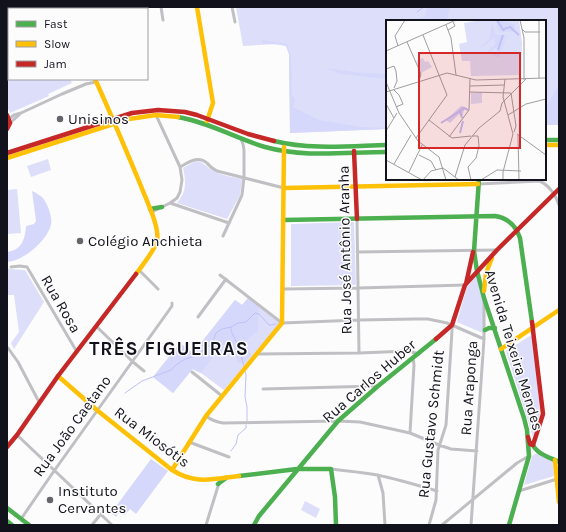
<svg xmlns="http://www.w3.org/2000/svg" width="566" height="532" viewBox="0 0 566 532" font-family="Karla,sans-serif">
<rect width="100%" height="100%" fill="#fcfcfc"/>
<path fill="#dcdefa" d="M236 7H559V125H545V21H387V129L290 133 289 54 286 46 275 44 243 46Z
M7 39H9V79H70L72 83 48 94 49 96 10 113 7 107Z
M48 159 51 170 31 177 27 166Z
M196 161C203 162 205 165 210 169 218 175 233 177 242 179L240 195 227 219 177 203C187 191 186 182 183 168Z
M17 189 21 233 7 234V190Z
M354 222 356 285 291 286V224Z
M7 267 9 269 25 270 44 302 14 349 11 343 19 332 14 295H7Z
M477 275 484 300 483 333 457 322 467 287Z
M248 298 280 323 224 390 201 373 193 369 173 393 153 377 180 343 193 353 235 300 242 305Z
M533 334 540 414 533 437 506 351Z
M537 453 553 461 554 476 524 485 532 456Z
M305 501 320 509 316 518 301 510Z"/>
<path fill="#d6d8fb" d="M427 7H450L447 21H422L412 19 425 17Z
M262 40 287 44 291 57 292 95 295 99 293 107 319 120 361 127 387 128V129L290 133 289 54 286 46C278 44 271 44 263 44Z
M326 68 362 73 387 74V79L340 74Z
M559 84V125H545V110Z
M32 191C36 193 40 195 43 198 48 205 54 219 50 228 44 243 23 261 7 262V252C22 250 25 239 26 226L34 224 36 221Z
M248 298 259 307 258 331 245 341 251 355 244 363H238L234 352 223 344 201 373 192 369 173 393 153 377 180 343 193 353 235 300 242 305Z
M151 459 168 471 136 514 130 509 125 515 120 511 116 517 111 513Z"/>
<g fill="none" stroke-linecap="round" stroke-linejoin="round">
<path stroke="#bfc0f8" stroke-width="1" d="M417 12 424 7
M244 366 238 345 231 331V327L238 323 246 322 255 313 259 314 269 325H271L276 324
M245 371 246 375 245 397 247 407V421
M125 393 142 381 171 370 176 365 185 359 193 357 212 344 216 333 222 329 231 327
M231 451 236 444 238 435 246 428V425"/>
<path stroke="#c0c0c4" stroke-width="3" d="M45 7V9
M101 7 102 9
M129 7V9
M161 7 163 20
M232 7 235 22
M12 9 16 7
M7 11 9 10
M9 119 14 115 21 113 62 94 86 84 96 82
M10 123 20 114
M180 167C189 162 198 155 207 163 210 167 213 169 217 171L284 188
M478 184 539 181C548 184 556 195 559 205
M170 203 229 223
M152 214 154 211 170 203 177 198 180 192 182 180 180 167 156 115
M357 219 359 353
M223 236 242 195 244 177V150L243 144 241 139
M357 252 497 250
M11 267 20 266 27 267 77 352
M139 270 158 289
M220 275 282 323 359 320 415 319H428L447 323 484 339
M283 289 358 288 465 285
M198 317 226 279
M96 326 133 362 144 371
M8 348 18 362 39 402
M257 354 359 353 409 351 419 354
M192 372 222 396
M263 389 377 386
M206 416C211 420 216 422 223 423L338 421 360 422 410 433 439 445 451 449 477 451
M410 433 414 365 413 358
M17 435 112 525
M189 442 229 457
M331 469C347 471 362 472 377 475 397 479 417 485 437 491
M378 475 383 493 385 525
M519 491 557 479
M21 519 54 471 172 306V303
M92 525 100 515
M206 525 219 483
M429 525 436 500 438 450 446 425 452 331V325
M442 525 517 463 529 456
M471 525 484 339V301"/>
<path stroke="#4caf50" stroke-width="4.5" d="M178 117C208 122 235 138 265 147 305 158 346 152 387 152
M545 140H559
M274 141C311 150 349 146 387 145
M479 179 474 251 477 271 484 298 524 418 527 430 529 456 509 525
M150 209 162 207
M283 220 495 216C508 218 516 226 520 238L532 322
M485 330 489 328H495
M532 443C536 454 549 457 559 462
M239 476 297 469H331L335 497 336 525
M218 484 226 478
M7 508 29 525
M7 521 12 525
M254 525 259 516 338 421 378 386 436 339"/>
<path stroke="#ffc107" stroke-width="4.5" d="M65 7 66 9
M197 7 213 103 207 121
M95 79C111 114 126 150 141 186 146 200 160 227 157 241 155 250 141 267 136 274
M545 145H559
M7 158 129 119 156 115 178 117
M284 188 478 184
M484 291 486 273 492 258
M501 349 559 310
M58 376 98 411 172 470C196 485 213 479 239 476
M555 460 559 502
M172 470 206 416 282 323 284 147"/>
<path stroke="#c62828" stroke-width="4.5" d="M7 115 10 123 7 129
M354 151 357 219
M7 153 132 113 158 110 185 112 197 115 248 134 274 141
M466 284 473 252
M436 339 452 325 465 285 497 250 559 189
M528 437 530 444 533 445 543 414 532 322
M7 447 17 435 58 376 136 274"/>
</g>
<g fill="#64646a" stroke="#fcfcfc" stroke-width="1.5">
<circle cx="60" cy="119" r="4"/>
<circle cx="80" cy="241" r="4"/>
<circle cx="50" cy="500" r="4"/>
</g>
<g text-anchor="middle" stroke-width="3" stroke-linejoin="round" paint-order="stroke">
<g font-size="15" fill="#12121c" stroke="#fcfcfc" text-anchor="start">
<text x="68" y="124">Unisinos</text>
<text x="88" y="246">Colégio Anchieta</text>
<text x="58" y="496">Instituto<tspan x="58" dy="17">Cervantes</tspan></text>
</g>
<g font-size="15" fill="#12121c" stroke="#fcfcfc">
<text transform="translate(345 250) rotate(-91)" y="5">Rua José Antônio Aranha</text>
<text transform="translate(61 304) rotate(60)" y="5">Rua Rosa</text>
<text transform="translate(514 350) rotate(73)" y="5">Avenida Teixeira Mendes</text>
<text transform="translate(369 381) rotate(-41)" y="5">Rua Carlos Huber</text>
<text transform="translate(469 388) rotate(-86)" y="5">Rua Araponga</text>
<text transform="translate(431 424) rotate(-84)" y="5">Rua Gustavo Schmidt</text>
<text transform="translate(72 426) rotate(-54)" y="5">Rua João Caetano</text>
<text transform="translate(152 437) rotate(37)" y="5">Rua Miosótis</text>
</g>
<g font-size="19" font-weight="bold" letter-spacing="1" fill="#12121c" stroke="#fcfcfc">
<text x="169" y="355">TRÊS FIGUEIRAS</text>
</g>
</g>
<g transform="translate(386 20)">
<rect width="160" height="160" fill="#fcfcfc"/>
<path d="M95 0H133L136 23 135 55 85 56 84 41H76L73 24 81 22 78 3ZM37 38 39 42 42 41 46 47 35 53 30 41ZM96 72V83L85 84V73Z" fill="#dcdefa"/>
<path d="M112 0 129 4 128 12 113 11 110 1ZM106 4 110 15H120L114 25 113 33 115 26 121 15 113 37 106 36 111 32 112 26 102 33 103 29 109 25V17L92 30 103 19ZM75 86 79 87 76 97 73 94 64 103 60 100Z" fill="#d6d8fb"/>
<path fill="none" stroke="#bfc0f8" stroke-width="2" d="M111 0 118 11M118 9 124 7 133 15M112 30 117 15M76 98 74 91 78 88 82 90M55 103 74 91M74 113 77 101"/>
<path fill="none" stroke="#9e9ea2" stroke-width="1" d="M134 0 138 18V60M60 5 65 18 70 55M136 9 139 12H154M62 10 69 6 67 2M21 22 35 54 33 61M12 26 9 16 19 0M0 31 70 0M0 49 8 46 10 51 11 61 8 68M153 58V0M0 62 13 93 32 121 53 137 60 160M84 66 118 65M8 70 13 75 17 84 10 87M0 72 61 53 90 60 160 58M83 72 125 73 130 106 128 112M0 84 8 98M122 95 140 84 160 79M43 100 66 118 85 116M0 111 11 93M131 114 160 135M132 115 133 160M63 117 83 90 84 58M30 118 61 75 37 15M33 135 45 141 50 150M0 140 36 160M8 144 25 115M23 152 36 125M69 157 79 125 93 108 114 91 116 83 140 59M37 160 45 151 57 148 73 160M85 160 82 147 90 138 93 126 92 116H86M95 160 111 150 135 151M117 160V152L127 114 117 77 119 59"/>
<path fill="#d62828" fill-opacity="0.15" stroke="#d62828" stroke-width="2" d="M33 33H134V128H33Z"/>
<rect width="160" height="160" fill="none" stroke="#12121c" stroke-width="2"/>
</g>
<rect width="566" height="532" fill="none" stroke="#12121c" stroke-width="16"/>
<rect x="8" y="8" width="140" height="72" fill="#fcfcfc" stroke="#9e9ea2"/>
<rect x="16" y="21" width="20" height="6" fill="#4caf50" stroke="#9e9ea2"/>
<text x="44" y="28" font-size="12" fill="#12121c">Fast</text>
<rect x="16" y="41" width="20" height="6" fill="#ffc107" stroke="#9e9ea2"/>
<text x="44" y="48" font-size="12" fill="#12121c">Slow</text>
<rect x="16" y="61" width="20" height="6" fill="#c62828" stroke="#9e9ea2"/>
<text x="44" y="68" font-size="12" fill="#12121c">Jam</text>
</svg>
